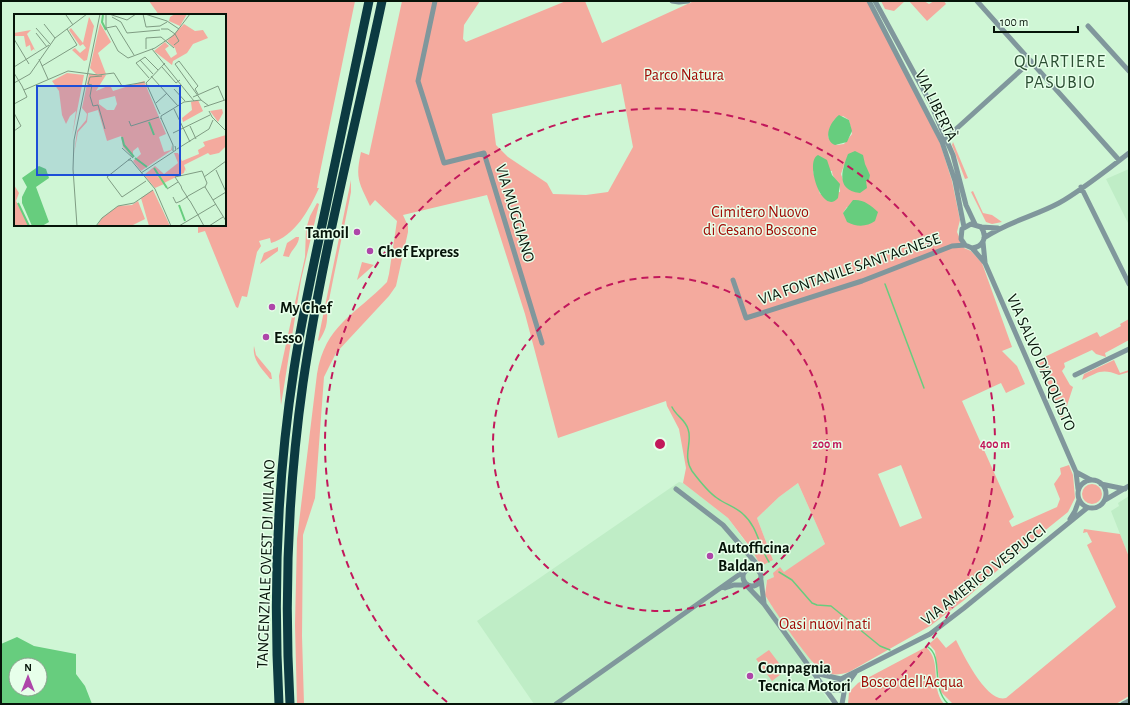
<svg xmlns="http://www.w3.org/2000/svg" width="1130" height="705" viewBox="0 0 1130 705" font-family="'Alegreya Sans',sans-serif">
<rect width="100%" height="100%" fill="#cff6d5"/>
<path fill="#bfedc6" d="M1129 169V225L1106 179Z
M679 482 683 483 728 518 755 555 773 560 757 518 779 497 798 483 825 544 784 573 767 580 764 590 767 599 813 662 805 667 831 704H534L477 621Z
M1129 496V557L1111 511 1119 506 1118 503Z"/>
<path fill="#f4aa9e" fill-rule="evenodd" d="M149 1H355L319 177 317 188H319C309 210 295 236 271 243L270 238 259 241 261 246 257 252 247 297 242 296 238 308 236 307 205 231 198 233V225H225V15H159Z
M402 1H480L464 25 463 39 466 42 566 1H585L602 43 694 1H868L940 143 952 181 960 220 957 232 964 248 971 251 982 263 1012 347 1002 351 1017 366 1025 384 1006 393 1001 383 962 401 1014 517 1009 521 1012 527 1057 507 1060 499 1054 484 1061 474 1060 468 1069 465 1073 475 1075 498 1068 512 1017 553 963 601 930 626 849 672C840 675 831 676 822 671 811 664 773 609 765 595L767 580 774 577 773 573 780 567 784 572 825 544 798 483 779 497 757 518 773 560 761 566 750 547 728 518 683 483 686 468 679 429 667 406 666 401 558 438 525 314 487 195 403 215 408 226V232L396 286 389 296 336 353 324 377 315 498 303 535 302 636 304 704H297L295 625 297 539 317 374C325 325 355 315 387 282L389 274 397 221 375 200 370 206C359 182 355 179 361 152L369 155ZM621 84 633 147 608 192 586 195 553 194 547 183 508 157 496 145 492 114ZM843 116 849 120 852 134 844 144 837 145 828 137 834 120ZM864 164 870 175 866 181 844 183 841 174 844 165ZM813 171H832C832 179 841 182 840 192L820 194ZM847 207H870L875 210 843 213ZM901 465 922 518 900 527 878 474Z
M881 1H905L894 11 885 9Z
M909 1H924L929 4 934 1H944L946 4 927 21Z
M953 142 968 178 965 179 952 145Z
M351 180V192C344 228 336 264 329 300 325 318 331 323 319 341L318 340Z
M973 191 983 213 992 215 1002 222 992 224 986 222 971 192Z
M317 203 319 204 301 280 281 405 279 376 305 257 306 229 310 216Z
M296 237H299C299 245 291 250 289 257L283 256 287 243Z
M278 247V251L260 264 264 253Z
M362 262 374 265 357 280Z
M1129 319V340L1105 353 1106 357 1096 354 1092 350 1064 363 1065 367 1062 371 1070 385 1073 387 1062 421 1036 361 1097 332 1100 337 1121 326 1120 324Z
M254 346 256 355 271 373 272 379H270C262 369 252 360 254 346Z
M1114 360 1120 373 1129 370V372L1119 375C1102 368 1098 372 1082 380L1084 374Z
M1082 494a10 10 0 1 1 20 0a10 10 0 1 1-20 0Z
M1084 529 1120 534 1129 557V696L1116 704H953L941 692 935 651 929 644 937 637 946 648 956 640C963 654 987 704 1006 698L1116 607 1087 545 1092 542 1087 532 1083 533Z
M926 647C943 663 929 685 944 704H848L849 692 858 683Z
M769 650 785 671 772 681 756 659Z"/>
<path fill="#67cd7e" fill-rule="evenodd" d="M839 115 849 120 852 131 847 142 835 145C822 139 830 122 839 115Z
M855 151 863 155 865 164 870 175 869 180 866 181 867 188 860 193C835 190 842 170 848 154Z
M818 155 827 160 832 175 840 184 838 198C822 217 804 161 818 155Z
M853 200C863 199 871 205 878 212L875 221C867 227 856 227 847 222L843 213Z
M17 637 34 646 76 654V674L85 686 92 704H1V644ZM16 665H40V689H16Z"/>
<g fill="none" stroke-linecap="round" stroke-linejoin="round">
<path stroke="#67cd7e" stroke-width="1.5" d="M885 284 924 388
M672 407C676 416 685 419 688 429 693 442 682 455 692 471 698 479 708 492 717 498 725 504 736 507 743 514 758 527 759 547 769 562
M779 572 792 580 812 603 817 605 831 606 880 646 890 650
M928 647C944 658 930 686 948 704"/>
<path stroke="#80979c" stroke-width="5" d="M435 1 418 81 444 163 484 153 542 343
M672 1 679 2 688 1
M869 1 942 142 955 181 964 227
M875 1 931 104 941 128 953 155 966 205 975 224
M977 1 1119 160
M1088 26 1129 71
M944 140 1031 61
M1081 187 1129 284
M998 228 981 227 971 224 962 229 961 239 965 245 972 248 985 263 1076 472 1078 489
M984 238C1007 222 1035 216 1059 203 1082 190 1108 169 1129 153
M983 242 985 262
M972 248C983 247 988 237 981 227
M733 280 746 318 862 281 952 246 965 245
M1075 375 1129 349
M1076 472 1091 480
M1078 494a14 14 0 1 1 28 0a14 14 0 1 1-28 0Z
M1101 484 1125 489
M676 489 723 525 755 562 758 570
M1105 500 1129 486
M1070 519 1075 511 1079 500
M743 577a9 9 0 1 1 18 0a9 9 0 1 1-18 0Z
M761 580 764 603
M725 588 734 585H746L764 604 836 704
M812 669 819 674 841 679
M825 690 841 679 930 634 964 608 1087 508
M825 690H843
M556 704 743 572
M842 704 845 687 855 673
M1123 704 1129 701"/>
<path stroke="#0c3a41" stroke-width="9" d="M279 704C273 592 277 479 294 369 302 316 314 263 325 211 340 141 355 71 369 1
M290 704C284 597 288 489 303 383 322 254 355 128 382 1"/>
</g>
<g fill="none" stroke="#c2185b" stroke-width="2" stroke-dasharray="7 5">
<circle cx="660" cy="444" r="167"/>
<path d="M447 702A335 335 0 1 1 873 702"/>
</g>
<g fill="#ae46a9" stroke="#e7ffea" stroke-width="1.5">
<circle cx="357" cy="232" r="4"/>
<circle cx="370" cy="251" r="4"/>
<circle cx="272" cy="307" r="4"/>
<circle cx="266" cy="337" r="4"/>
<circle cx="710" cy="556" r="4"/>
<circle cx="750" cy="676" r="4"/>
</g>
<g text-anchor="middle" stroke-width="3" stroke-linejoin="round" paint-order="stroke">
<g font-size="16" fill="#a00c06" stroke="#e7ffea">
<text x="684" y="80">Parco Natura</text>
<text x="760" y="217">Cimitero Nuovo<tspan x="760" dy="18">di Cesano Boscone</tspan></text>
<text x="825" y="629">Oasi nuovi nati</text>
<text x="912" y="687">Bosco dell'Acqua</text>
</g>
<g font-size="16" fill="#061409" stroke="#e7ffea">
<text transform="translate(937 105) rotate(64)" y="6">VIA LIBERTÀ</text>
<text transform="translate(516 213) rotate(73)" y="6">VIA MUGGIANO</text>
<text transform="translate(849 268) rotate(-19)" y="6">VIA FONTANILE SANT'AGNESE</text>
<text transform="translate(1042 362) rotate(66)" y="6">VIA SALVO D'ACQUISTO</text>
<text transform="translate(265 564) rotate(-88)" y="6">TANGENZIALE OVEST DI MILANO</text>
<text transform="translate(983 574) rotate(-38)" y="6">VIA AMERIGO VESPUCCI</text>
</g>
<g font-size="16" font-weight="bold" fill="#061409" stroke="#e7ffea" text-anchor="start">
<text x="349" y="238" text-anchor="end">Tamoil</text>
<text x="378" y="257">Chef Express</text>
<text x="280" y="313">My Chef</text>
<text x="274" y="343">Esso</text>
<text x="718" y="553">Autofficina<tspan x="718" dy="18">Baldan</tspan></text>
<text x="758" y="673">Compagnia<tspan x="758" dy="18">Tecnica Motori</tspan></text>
</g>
<g font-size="18" letter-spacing="1" fill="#2b4e32" stroke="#e7ffea">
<text x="1060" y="67">QUARTIERE<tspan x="1060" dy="21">PASUBIO</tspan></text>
</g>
</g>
<g transform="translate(14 14)">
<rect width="212" height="212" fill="#cff6d5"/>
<path d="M161 0H173L166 12 155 7 156 3ZM75 3 80 12 73 46 70 47 58 36 61 34 66 39 72 34 69 30 66 32 55 16 57 14 69 29ZM86 9 97 28 84 39 92 60H82L76 54ZM170 10 181 17 189 16 194 24 179 30 173 39 159 47 158 51 140 37 151 28 155 32 151 35 157 44 163 40 161 34 153 27ZM17 16 13 20 22 38 20 35 17 37 16 31 12 33 10 22H0V19ZM53 59 70 61 58 123 62 97 56 102 52 110 48 101 45 77 38 67ZM75 60 92 61 82 77 96 71 99 77 130 67 152 120 145 123 150 138 157 136 158 131V136L127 157 119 147 127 140 124 133 119 137V143L109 133 107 122 93 127 84 96 74 99 73 108 64 118 60 140 63 117 72 106 73 100 68 94ZM101 82 103 90 100 96H93L85 90V86ZM184 86 189 97 169 108 168 104 178 96 177 88ZM208 95 209 99 204 108 196 97ZM212 121V132L205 139 196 141 194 139 170 151 173 159 171 155 170 159 150 169 141 159 150 170 141 174 130 161 141 152 150 160 164 149 160 139H164L168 147 185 140 184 136 191 132 189 128ZM0 171 5 179 2 187 16 212H0ZM139 176 149 197 156 212H135L127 184ZM124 187 131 205 117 212H83L88 204 104 192 118 191Z" fill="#f4aa9e" fill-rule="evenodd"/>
<path d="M25 152 32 155 35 164 22 173 35 208 28 212H18L8 189V183L13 173 8 164Z" fill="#67cd7e"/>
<path fill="none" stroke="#67cd7e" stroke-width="2" d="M89 1 88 8 92 16M135 108 140 121M108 123 110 131 120 143M121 144 133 153M140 154 153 174M4 189 15 212M165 191 171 207"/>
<path fill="none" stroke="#7f9c83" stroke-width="1" d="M92 0V14L104 37 114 44 141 34 160 21 176 0M95 0 113 6 122 0M129 0 132 13 146 12 153 8M131 0 153 7 165 15M52 1 59 11M98 3 107 8 113 19 146 16M30 10 41 24M22 14 36 30M92 14 102 12 120 41M147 15H154L161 20 165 27 160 31M22 19 33 33M0 25 15 50M132 35V24L147 23 160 34M138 35 180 87M25 45 34 65M126 46 139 60M28 52 63 31 53 15M0 53 35 31M148 53 162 69 166 66M0 59 8 72M88 62 76 63 74 70 78 71 76 82 79 92 84 91 91 115M137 62 164 92M135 64 122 49 131 43 144 56M0 69 16 60 41 24 73 0M160 75 171 87M10 76 54 57 84 61 100 59 108 72 131 68M184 80 181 75 184 72 165 47 161 50 187 86M179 83 204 72 210 86M142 89 153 79M0 90 13 83 8 72M190 93 211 86M160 95 176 128M195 97 198 103 212 117M0 99 7 112 0 117M146 100 132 69 151 49M147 104 159 131V137M147 105V102L170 88 187 86 195 92M115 107 117 112 145 103M176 112 182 125M159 119 196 101M108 134 119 144M163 135 195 115 199 106M117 144 93 163 108 183 132 167M114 146H117L141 175 157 212M202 156 212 178M127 159 162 136 161 132M190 163 212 147M191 173 212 207M153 175 164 168M159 183 162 189 167 187 173 183 174 182 190 173H191L193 169 188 157 161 163 167 172 168 175 172 181 173 183 175 186 176 187 184 201 190 212M199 186 212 178M63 212 59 155 60 126 86 0M82 212 88 204 104 192 120 189 139 176M165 212 202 190M195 212 209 203"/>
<path fill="#1d4ed8" fill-opacity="0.15" stroke="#1d4ed8" stroke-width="2" d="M23 72H166V161H23Z"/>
<rect width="212" height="212" fill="none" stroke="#061409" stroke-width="2"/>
</g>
<circle cx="660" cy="444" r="6" fill="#c2185b" stroke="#e7ffea" stroke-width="2"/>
<g font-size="12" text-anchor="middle" font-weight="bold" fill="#c2185b" stroke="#e7ffea" stroke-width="3" stroke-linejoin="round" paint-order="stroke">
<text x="827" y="448">200 m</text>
<text x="995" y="448">400 m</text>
</g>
<rect width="1130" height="705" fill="none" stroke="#061409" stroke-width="4"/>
<g transform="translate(28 677)"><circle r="19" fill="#e7ffea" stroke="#8da190"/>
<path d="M0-3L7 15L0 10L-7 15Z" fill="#ae46a9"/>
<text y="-6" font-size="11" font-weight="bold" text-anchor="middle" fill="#061409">N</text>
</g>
<path d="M994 26v6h84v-6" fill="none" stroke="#061409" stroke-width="2"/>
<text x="1000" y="26" font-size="12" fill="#061409" stroke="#e7ffea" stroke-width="3" paint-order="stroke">100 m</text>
</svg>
